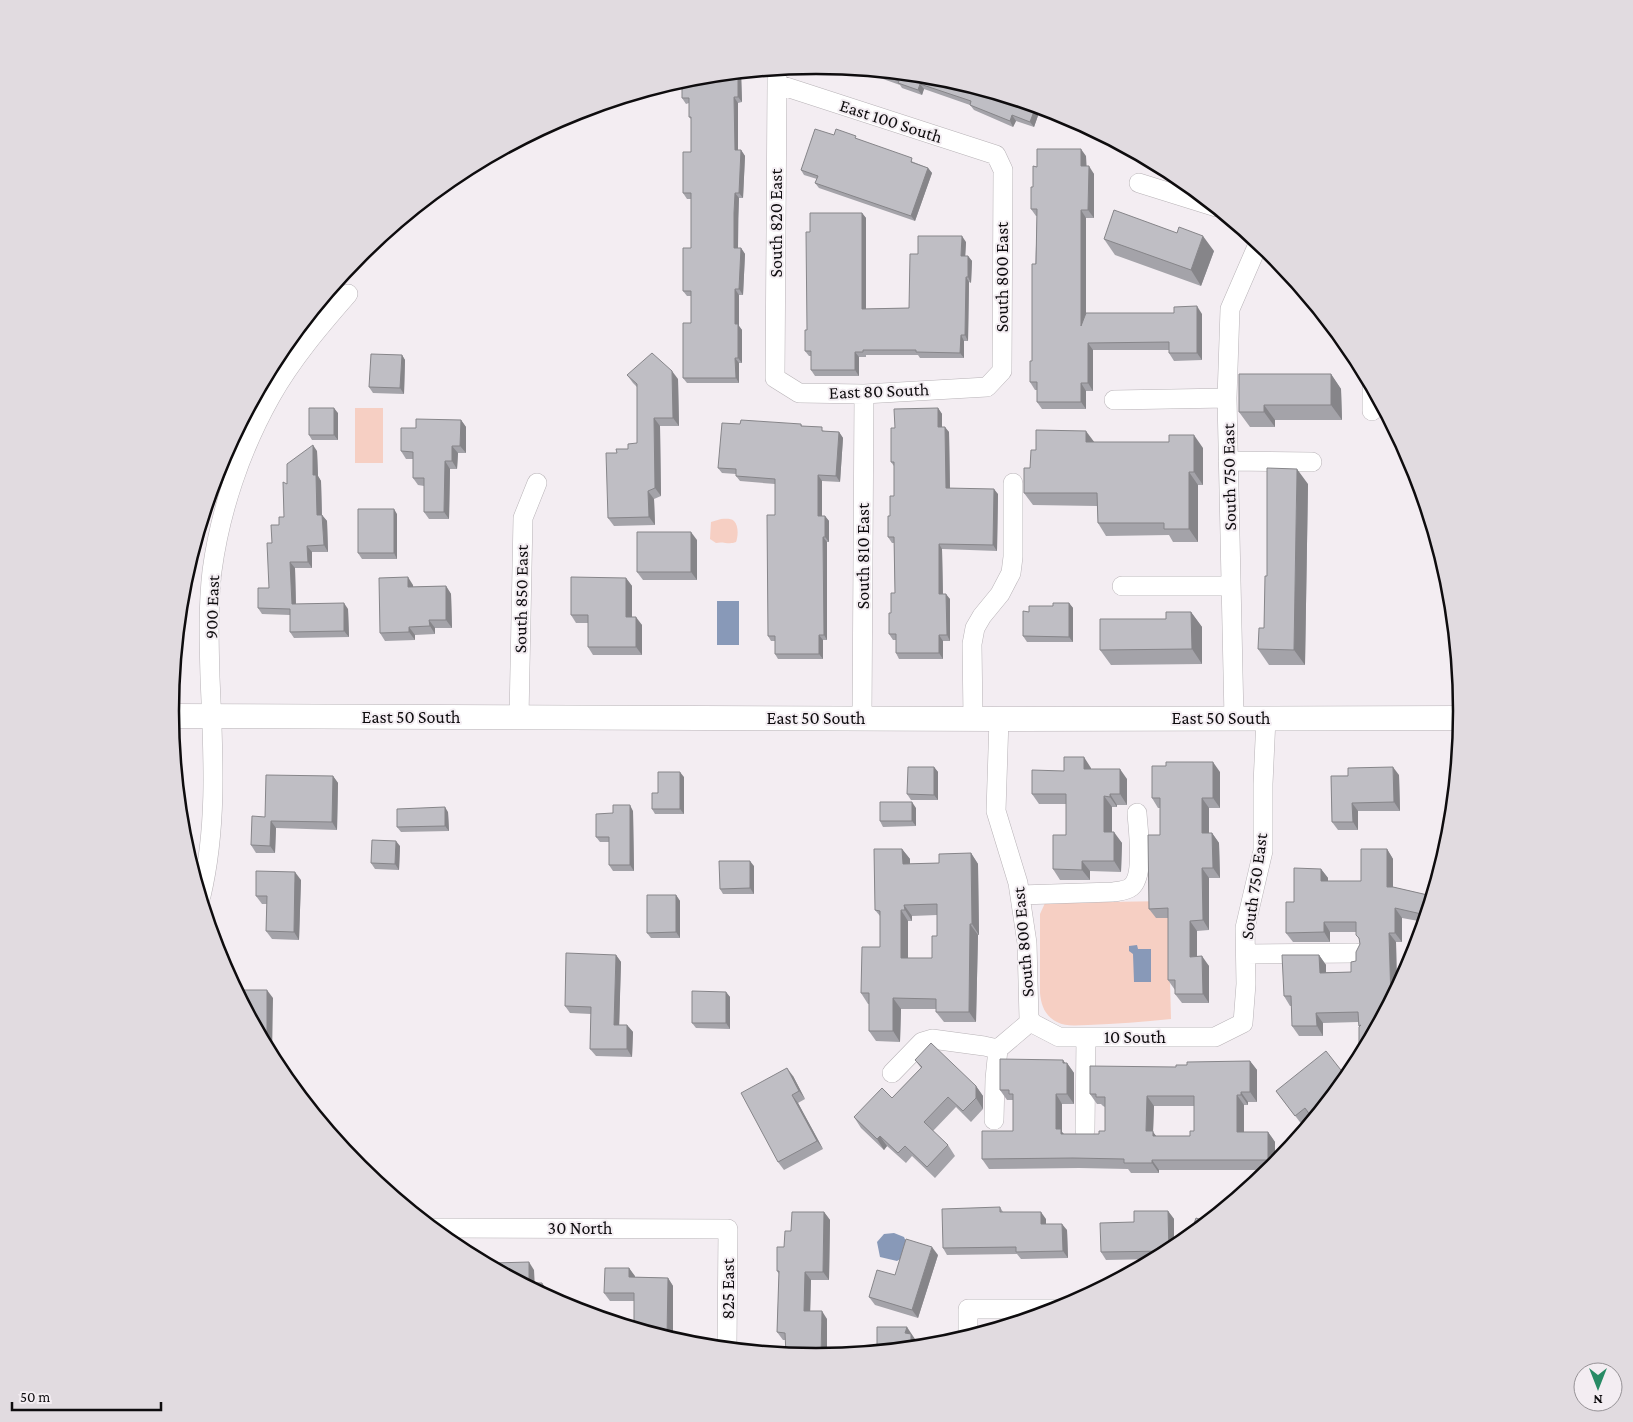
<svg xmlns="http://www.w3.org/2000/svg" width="1633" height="1422" viewBox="0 0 1633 1422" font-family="'Crimson Pro',serif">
<rect width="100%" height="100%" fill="#f3edf2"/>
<path fill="#f6cfc3" d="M355 408H383V463H355Z
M721 519C725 519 731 518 734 521 739 526 738 537 736 542 729 545 723 541 716 543L710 539 711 522Z
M1168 901 1171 1019C1143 1022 1116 1024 1088 1025 1078 1025 1066 1027 1057 1022 1045 1016 1041 1005 1040 993V914L1045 903Z"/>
<path fill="#8899b8" d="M717 601H739V645H717Z
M1137 945 1138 949H1151V982H1134L1133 954 1129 951V946Z
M894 1233 904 1237 908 1246 905 1256 897 1261 880 1257 877 1242 884 1234Z"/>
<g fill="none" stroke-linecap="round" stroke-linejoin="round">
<g stroke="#b7b2b6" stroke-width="20">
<path id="minor" d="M777 84 996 155 1003 170 1002 371 987 387 864 394 799 393 775 378 777 84V69
M1139 183 1216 207
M1114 400 1227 398
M1372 411V387
M1228 461 1312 462
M1122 586H1231
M519 717 523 518 537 483
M862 718 864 394
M973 718 972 644 975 628 982 616 1000 594 1011 573 1013 557V483
M1234 718 1227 398 1230 309 1259 242
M999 719 996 811 1018 883 1027 943 1029 1019 1034 1024 1059 1037H1215L1243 1023 1246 984 1245 928 1263 851V784L1266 718
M1020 895 1113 892C1119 891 1126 891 1131 887 1145 876 1138 830 1137 813
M201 896C218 824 213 750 210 677 209 643 208 606 212 571 220 511 241 449 271 396 292 359 320 326 348 294
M1246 954 1356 953
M892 1073 922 1042 932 1039 984 1046 998 1049
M994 1120 995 1079 998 1049 1031 1021
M1085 1130 1086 1037
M433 1228 728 1229 727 1348
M968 1337V1309H1059"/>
</g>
<g stroke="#b7b2b6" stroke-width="25">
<path id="major" d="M171 716 999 719 1462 718"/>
</g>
<use href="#minor" stroke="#fff" stroke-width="19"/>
<use href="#major" stroke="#fff" stroke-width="24"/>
</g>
<path fill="#a4a3a9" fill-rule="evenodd" d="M852 68 943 77 1041 107 1034 127 1016 121 1013 127 974 110 970 105 924 89 922 95 902 88 900 85Z
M741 72 742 102 738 103V150H741L745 156 743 198H739L738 248H741L745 254 743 295H739V326L742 330V363H739V383H687L683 378 691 323V296H687L683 291 691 248V199H687L683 193 691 152V119L689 117V103L686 104 682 98 691 77Z
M834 135 858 139 916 163 928 168 932 173 915 221 819 188 815 183 817 179 804 175 801 170Z
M1086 156V166L1094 174V218H1086V313L1202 314V360L1174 361 1169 353V350H1093V391H1086V409H1042L1037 402V390H1035L1030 382 1032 361 1037 216H1036L1031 209 1033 187 1037 167Z
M862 213 866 218V309L909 308 918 254 966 242 965 256H968L972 261 971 283 969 282 968 341H964V358H920L918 355H866V357H859V376H815L811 370V356H809L805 351 807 330 810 232Z
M1104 239 1214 251 1201 286 1115 255Z
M402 355 405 360 404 394 373 393 369 387Z
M1331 374 1341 389 1342 420H1275V427H1250L1239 412Z
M627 375 678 379 679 426H660L661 496 654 499 655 525 614 526 608 518 628 449 637 443V387L633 383Z
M938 408 942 414V427L949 432 950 488 998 494 997 551 942 549 943 594 950 599V641H943V659H899L896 653V640H893L889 634 891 613 895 593 894 543H892L888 537 890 516 894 496V466L891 462 895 428Z
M338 413V440H312L309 435Z
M461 420 466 427V453H458L457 469H450L449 519H429L424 512V486L418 485 413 478V459H406L401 451 416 428Z
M740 424H801L802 426 825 431 839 432 843 438 840 482 822 481V516H825L829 521V542H827V640H823V659H778L775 654V641H771L768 636 775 515V484L740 481 736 476V474L722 473 718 468Z
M1094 442 1203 448V485H1198V542H1173L1169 535 1106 536 1098 523 1097 506 1033 505 1024 493 1036 450Z
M317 451 318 476 321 481 322 515 327 521 328 552H312V568H295L296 604 348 609 349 637 294 638 290 632V615L262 614 258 608 269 588 272 543 279 525 284 517 287 484Z
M1308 484 1305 665H1269L1258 649 1264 628 1267 576Z
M397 514V559H362L358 553Z
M697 540V580H643L637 572Z
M626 578 632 586V617L642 625V655H593L588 647V623H576L571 615Z
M413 585V587L446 586 451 594 452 628H435V634L415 635V640L385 641 380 633Z
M1069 603 1073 608V642H1027L1023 636 1029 612 1053 606Z
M1191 612 1202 627V664L1111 665 1100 650Z
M1166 766 1220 772V808H1209V833H1212L1219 843 1220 878H1209V930L1197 931V956L1209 966V1003H1182L1175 994V990L1168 980V918H1156L1149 909 1160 835V808H1158L1152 798Z
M934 767 938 772V800H911L907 794Z
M1091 768V769L1127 779V805H1117V807H1112V832L1122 843 1121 872 1090 871V880H1060L1053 869 1066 835V804H1039L1032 794 1064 771Z
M1399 775 1400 811H1358V830H1338L1332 822 1331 776Z
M333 776 338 783 337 830 276 828 275 853H256L251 845 265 817Z
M684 777V814H655L652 809 658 793Z
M916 808V826L883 827 880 821Z
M633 811 634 871H613L609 865V842H600L596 837 613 813Z
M448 812 449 831 401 832 397 827Z
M400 846 399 870 375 869 371 863Z
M902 849 910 859V864L939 863 971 853 978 864 979 935H978L976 1022H944L936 1012V1009H901L900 1042 876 1041 869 1031V1004H868L861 993 880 947V916L875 910ZM937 915V936L932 958H908V921H912V916Z
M1387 849 1393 859V887L1432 896 1424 922 1402 918V942H1396L1397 989 1364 1051 1359 1045V1027L1358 1022 1323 1023V1036H1299L1292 1026V1006H1290L1284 996 1319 955 1326 965V972H1351L1356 961 1360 944 1359 939 1356 935V932H1330V942H1293L1286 933 1294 902 1321 869 1328 878V881H1361Z
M754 866V894H723L720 889Z
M301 880 299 940 272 939 266 931 267 904H262L256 896Z
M676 895 680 901V938H651L647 933Z
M616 955 621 962 619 1025H627L633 1032 632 1057 596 1056 590 1049 591 1014 570 1013 565 1006Z
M726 992 730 997V1029L696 1028 692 1023Z
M915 1060 976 1086 983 1096V1109L971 1122 956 1107 933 1131 948 1145 955 1156 935 1178 912 1156 906 1163 887 1146 884 1150 861 1128 854 1117 892 1098 921 1068Z
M1063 1060 1065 1063H1067L1074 1073V1104H1062V1132L1064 1134H1099L1105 1131V1107L1103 1106 1101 1104H1097L1090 1094 1176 1067 1187 1065 1250 1061 1257 1070V1102H1248V1105H1244V1132H1268L1275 1142V1166L1271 1170H1159V1173H1131L1128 1169 1079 1168 989 1169 982 1159 1013 1131V1100H1007L1000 1090ZM1154 1106H1194V1131L1190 1136H1156L1153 1132Z
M1344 1074 1347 1078 1313 1120 1312 1119 1303 1126 1276 1091Z
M793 1076 805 1099 798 1103 823 1149 784 1170 778 1162Z
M1000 1207 1003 1212 1046 1219V1224L1067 1230 1068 1258 1021 1259 1017 1254 947 1255 943 1248Z
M1168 1211 1174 1219V1249L1155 1259 1106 1260 1101 1252 1134 1222Z
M824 1212 830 1220 829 1280H811L810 1311 827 1319 786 1340H783L777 1332 779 1274 777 1271 784 1247 791 1231Z
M938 1255 918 1318 875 1305 869 1297 895 1275Z
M629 1268 635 1277 668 1278 673 1286V1339L634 1327V1301H610L604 1293Z"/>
<path fill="#868589" d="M741 72 742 102 738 97V73Z
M920 84 924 89 922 95 918 90Z
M734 97 738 103V156L735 150Z
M1036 106 1041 107 1034 127 1030 122Z
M1012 115 1016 121 1013 127 1010 121Z
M1081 149 1086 156 1087 173 1081 166Z
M741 150 745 156 743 198 739 193Z
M1089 166 1094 174V218L1088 210Z
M928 168 932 173 915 221 911 216Z
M735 193 739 198 738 218V254L734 248V213Z
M1081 210 1086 218V334L1081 326Z
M862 213 866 218V314L862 309Z
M962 236 966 242 965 261 961 256Z
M1203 236 1214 251 1201 286 1191 270Z
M741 248 745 254 743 295 739 289Z
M968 256 972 261 971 283 968 277Z
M966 277 969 282 968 341 965 335Z
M735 289 739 295V326L742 330V363L738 358 735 324Z
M1197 306 1202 314V360L1197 353Z
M961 335 964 341V358L960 353Z
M1088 343 1093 350V391L1088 383Z
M855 352 859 357V376L855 370Z
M402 355 405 360 404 394 400 388Z
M735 358 739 363V383L736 378Z
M672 371 678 379 679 426 673 418Z
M1331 374 1341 389 1342 420 1331 405Z
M1081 383 1086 391V409L1081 402Z
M1264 405 1275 420V427L1264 412Z
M334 408 338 413V440L334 435Z
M938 408 942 414V432L938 427Z
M654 418 660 426 661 496 655 488Z
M461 420 466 427V453L460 446Z
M945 427 949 432 950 493 946 488Z
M1086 431 1095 443 1086 442Z
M839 432 843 438 840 482 836 476Z
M1194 435 1203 448V485L1194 472Z
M313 445 317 451 318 476 321 481 322 521 317 515 313 475Z
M452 446 458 453 457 469 452 461Z
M445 461 450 469 449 519 444 512Z
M1297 469 1308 484 1305 665 1294 650Z
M1189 472 1198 485V542L1189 529Z
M818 475 822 481V521L818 516Z
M994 489 998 494 997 551 993 545Z
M648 491 654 499 655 525 649 517Z
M394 509 397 514V559L394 553Z
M322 515 327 521 328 552 324 545Z
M825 516 829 521V542L825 537Z
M691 532 697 540V580L691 572Z
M823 537 827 542V640L824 635Z
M939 544 942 549 943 599 939 594Z
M307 546 312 552V568L308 562Z
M290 562 295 568 296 610 292 604Z
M408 577 413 585 414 595 408 587Z
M626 578 632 586V625L626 617Z
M446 586 451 594 452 628 446 620Z
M946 594 950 599V641L947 635Z
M344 603 348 609 349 637 344 631Z
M1069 603 1073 608V642L1069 637Z
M1191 612 1202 627V664L1192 649Z
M636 617 642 625V655L636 647Z
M429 620 435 628V634L430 626Z
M409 627 415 635V640L409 632Z
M819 635 823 640V659L819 654Z
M939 635 943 641V659L939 653Z
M1084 757 1091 768V779L1084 769Z
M1213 762 1220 772V808L1213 798Z
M934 767 938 772V800L934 795Z
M1393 767 1399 775 1400 811 1394 802Z
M1120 769 1127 779V805L1120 794Z
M680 772 684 777V814L680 809Z
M333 776 338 783 337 830 332 822Z
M1110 794 1117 805V807L1110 797Z
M1104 796 1112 807V843L1104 832Z
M1202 798 1209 808V843L1202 833Z
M912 802 916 808V826L912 821Z
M1352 803 1358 811V830L1353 822Z
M630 805 633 811 634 871 630 865Z
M445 807 448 812 449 831 445 826Z
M271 821 276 828 275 853 270 846Z
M1114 832 1122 843 1121 872 1114 861Z
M1212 833 1219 843 1220 878 1213 868Z
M396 841 400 846 399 870 395 864Z
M902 849 910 859V875L903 864Z
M1387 849 1393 859V896L1387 887Z
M971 853 978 864 979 935 972 924Z
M750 861 754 866V894L750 888Z
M1082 861 1090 871V880L1082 870Z
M1202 868 1209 878V930L1203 920Z
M1321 869 1328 878V891L1321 881Z
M295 872 301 880 299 940 294 932Z
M676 895 680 901V938L676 932Z
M904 905 912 916V921L905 910Z
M1395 908 1402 918V942L1395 933Z
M901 910 908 921V968L901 958Z
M1190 921 1197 931V966L1190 957Z
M1324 922 1330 932V942L1324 932Z
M970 924 978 935 976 1022 969 1012Z
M1389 933 1396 942 1397 989 1391 1000Z
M616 955 621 962 619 1032 614 1025Z
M1319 955 1326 965V982L1320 973Z
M1202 956 1209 966V1003L1203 994Z
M267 990 273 998 272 1057 267 1046Z
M726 992 730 997V1029L726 1023Z
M893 998 901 1009 900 1042 893 1031Z
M1383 1007 1385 1011 1383 1015Z
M1316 1013 1323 1023V1036L1317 1026Z
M627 1025 633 1032 632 1057 627 1049Z
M1063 1060 1067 1066V1063L1074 1073V1104L1067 1094Z
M1250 1061 1257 1070V1102L1250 1092Z
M787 1068 793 1076 805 1099 799 1091Z
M976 1086 983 1096V1109L976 1098Z
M1241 1092 1248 1102V1105L1241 1095Z
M1056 1094 1062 1104V1132L1068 1139V1144L1056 1129Z
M792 1095 798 1103 823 1149 817 1141Z
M1237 1095 1244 1105V1142L1237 1132Z
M1147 1096 1154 1106 1153 1132 1160 1141 1146 1131Z
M1268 1132 1275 1142V1166L1273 1168 1268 1160Z
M880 1136 887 1146 884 1150 877 1139Z
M1152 1160 1159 1170V1173L1152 1163Z
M1168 1211 1174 1219V1249L1169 1252Z
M824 1212 830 1220 829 1280 823 1272Z
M1041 1212 1046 1219V1231L1041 1224Z
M1062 1224 1067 1230 1068 1258 1063 1251Z
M932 1247 938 1255 918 1318 912 1310Z
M529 1262 534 1270 535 1289 529 1283Z
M629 1268 635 1276V1285L629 1277Z
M805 1272 811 1280 810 1319 804 1311Z
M668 1278 673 1286V1339L667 1338Z
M542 1283 548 1291V1296L542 1293Z
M822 1311 827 1319V1356H821Z
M907 1327 917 1342V1347L911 1348 905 1333Z"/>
<path fill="#bfbec4" stroke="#868589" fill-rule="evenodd" d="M868 70 943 77 1036 106 1030 122 1012 115 1010 121 970 105 971 101 920 84 918 90 898 83 899 81Z
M738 73V97H734L735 150H741L739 193H735L734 213V248H741L739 289H735V324H738V358H735L736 378H683V323H691V291H683V248H691V193H683V152H691V117H689V98H682V80L691 77Z
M815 129 834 135 836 129 856 136 855 138 912 158 911 162 928 168 911 216 815 183 818 176 801 170Z
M1037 149H1081V166H1089L1088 210H1081V326L1086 313H1174V307L1197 306V353H1169V342L1088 343V383H1081V402H1037V382H1030V361H1032V264H1036L1037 209H1031V187H1033V166L1037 167Z
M1114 210 1177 233 1179 227 1203 236 1191 270 1104 239Z
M810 213H862V309L909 308 910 254H918V236H962L961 256H968V277H966L965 335H961L960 353 916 352V350H863V352H855V370H811V351H805V330H807L806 232H810Z
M652 353 672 371 673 418H654L655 488 648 491 649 517 608 518 606 453H617L616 449H628V444L637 443V384L627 375Z
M371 354 402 355 400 388 369 387Z
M1239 374H1331V405H1264V412H1239Z
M309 408H334V435H309Z
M938 408V427H945L946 488 994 489 993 545 939 544V594H946L947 635H939V653H896V634H889V613H891V593H895L894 537H888V516H890V496H894V462H891V428H895L894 409Z
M416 419 461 420 460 446H452V461H445L444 512H424V478H413V452L401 451V428H416Z
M741 420 801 424V426L822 427V431L839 432 836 476 818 475V516H825V537H823L824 635H819V654H775V636H768L767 515H775V479L736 476V469L718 468 722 423 740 424Z
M1036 430 1086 431V442H1169V435H1194V472H1189V529H1164V523H1098L1097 493H1024V468H1030L1031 450H1036Z
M313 445V475H316L317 515H322L324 545 307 546 308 562H290L292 604 344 603V631L290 632V609L258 608V588H269L267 543H272L271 525H279V517H284L283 482 287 484V464Z
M1267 468 1297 469 1294 650 1258 649 1259 628H1264L1265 576H1267Z
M358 509H394V553H358Z
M637 532H691V572H637Z
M408 577V587L446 586V620H429L430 626 409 627V632L380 633 379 578Z
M571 577 626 578V617H636V647H588V615H571Z
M1053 603H1069V637L1023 636V611L1029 612V606H1053Z
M1166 612H1191L1192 649 1100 650V619H1166Z
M1064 757H1084V769H1120V794H1110V797L1104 796V832H1114V861H1082V870L1053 869V835H1066V794H1032V770L1064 771Z
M1166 762H1213V798H1202V833H1212L1213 868H1202L1203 920 1190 921V957L1202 956 1203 994H1175V980H1168V908L1149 909 1148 835H1160V798H1152V766H1166Z
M908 767H934V795L907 794Z
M1393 767 1394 802 1352 803 1353 822H1332L1331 776H1348V768Z
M658 772H680V809H652V793H658Z
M266 775 333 776 332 822 271 821 270 846 251 845 252 816 265 817Z
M880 802H912V821H880Z
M613 805H630V865H609V837H596V814L613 813Z
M445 807V826L397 827V809Z
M372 840 396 841 395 864 371 863Z
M874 849H902L903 864 939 863V854L971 853 972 924H970L969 1012H936V999L893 998V1031H869V993H861L862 947H880V911L875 910ZM937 904V936H932V958H901V910H905L904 905Z
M1361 849H1387V887H1393L1432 896 1426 915 1395 908V933H1389L1391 1000 1388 1006 1383 1007V1015L1367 1045H1359V1027L1361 1025 1359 1026 1358 1012 1316 1013 1317 1026H1292L1291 996H1284L1282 955H1319L1320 973 1351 972V962L1356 961V952L1360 944 1359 938 1356 935V922H1324V932L1286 933V902H1294V868L1321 869V881H1361Z
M719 861H750V888L720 889Z
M256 871 295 872 294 932 266 931 267 896H256Z
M647 895H676V932L647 933Z
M566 953 616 955 614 1025H627V1049H590L591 1007 565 1006Z
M237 990H267V1046Z
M692 991 726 992V1023H692Z
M931 1043 976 1086V1098L963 1111 948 1097 924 1122 948 1145 927 1167 905 1146 898 1153 880 1136 877 1139 854 1117 882 1088 892 1098 922 1067 915 1060Z
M1326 1051 1344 1074 1335 1080 1340 1087 1313 1119 1305 1108 1295 1116 1276 1091Z
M1000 1059 1063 1060V1063H1067V1094H1056V1129H1061V1134H1099V1131H1105V1097H1096V1094H1090V1066L1176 1067V1065H1187V1062L1250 1061V1092H1241V1095H1237V1132H1268V1160H1152V1163H1124V1159L1073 1158 982 1159V1131H1013V1094H1009V1090H1000ZM1147 1096H1194V1131H1190V1136H1153V1131H1146Z
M787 1068 799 1091 792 1095 817 1141 778 1162 741 1093Z
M1000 1207V1212H1041V1224H1062L1063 1251 1016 1252V1247L943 1248 942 1209Z
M1134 1211H1168L1169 1251 1101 1252 1100 1223 1134 1222Z
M792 1212H824L823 1272H805L804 1311H822L821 1356 816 1357 786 1354 785 1333 777 1332 779 1271H777V1247H784L785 1231H791Z
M1196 1218 1208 1222 1189 1237Z
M906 1239 932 1247 912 1310 869 1297 877 1270 895 1275Z
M529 1262V1283H542V1293L494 1268V1263Z
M605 1268H629V1277L668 1278 667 1338 634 1327V1293H604Z
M877 1327H907L905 1333 911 1334V1348L877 1351Z"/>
<g text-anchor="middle" stroke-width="4" stroke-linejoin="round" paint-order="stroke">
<g font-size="18" fill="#0e0c0e" stroke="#f3edf2">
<text transform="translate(891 121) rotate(18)" y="6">East 100 South</text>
<text transform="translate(776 223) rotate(-90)" y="6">South 820 East</text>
<text transform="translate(1002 277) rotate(-90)" y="6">South 800 East</text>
<text transform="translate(879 391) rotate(-2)" y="6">East 80 South</text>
<text transform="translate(1229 477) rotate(-91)" y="6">South 750 East</text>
<text transform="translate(863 556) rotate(-90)" y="6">South 810 East</text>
<text transform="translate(521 599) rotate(-89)" y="6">South 850 East</text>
<text transform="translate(212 607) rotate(-88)" y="6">900 East</text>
<text x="411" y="723">East 50 South</text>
<text x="816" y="724">East 50 South</text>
<text x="1221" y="724">East 50 South</text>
<text transform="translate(1254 886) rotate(-82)" y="6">South 750 East</text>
<text transform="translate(1023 942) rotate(-95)" y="6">South 800 East</text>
<text x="1135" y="1043">10 South</text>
<text x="580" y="1234">30 North</text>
<text transform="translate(728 1289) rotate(-90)" y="6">825 East</text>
</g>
</g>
<path d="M0 0H1633V1422H0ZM179 711a637 637 0 1 1 1274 0a637 637 0 1 1-1274 0Z" fill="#e1dbe0" fill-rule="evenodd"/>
<path fill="none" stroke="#0e0c0e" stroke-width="2.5" d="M179 711a637 637 0 1 1 1274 0a637 637 0 1 1-1274 0Z"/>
<g transform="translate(1598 1387) rotate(180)"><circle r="24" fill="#f3edf2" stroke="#979397"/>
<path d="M0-4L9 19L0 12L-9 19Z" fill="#288b65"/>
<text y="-8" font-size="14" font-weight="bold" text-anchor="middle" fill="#0e0c0e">N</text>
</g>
<path d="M12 1402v8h149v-8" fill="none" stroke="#0e0c0e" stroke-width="2.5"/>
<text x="20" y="1402" font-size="15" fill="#0e0c0e" stroke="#f3edf2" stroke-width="4" paint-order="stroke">50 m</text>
</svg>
